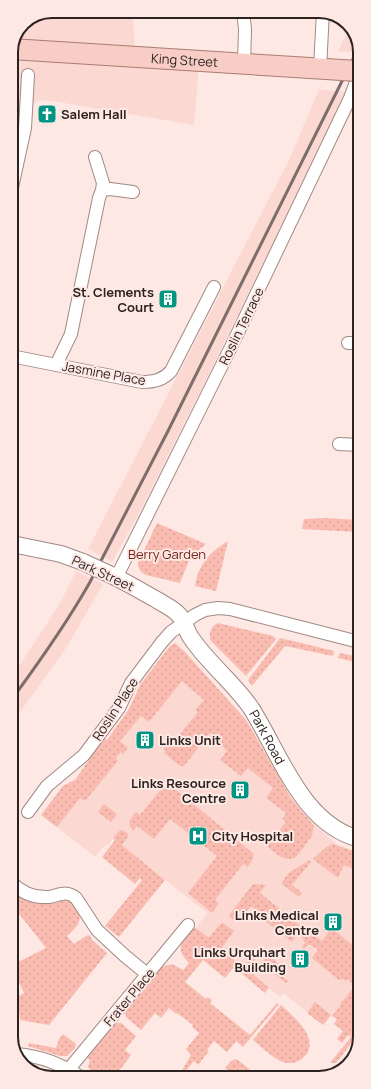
<svg xmlns="http://www.w3.org/2000/svg" width="371" height="1089" viewBox="0 0 371 1089" font-family="Manrope,sans-serif">
<defs>
<pattern id="grass-dots" width="8" height="8" patternUnits="userSpaceOnUse"><rect width="8" height="8" fill="#fabcb1"/><path d="M2 2h.1M6 6h.1" fill="none" stroke="#d6a198" stroke-width="1.8" stroke-linecap="round"/></pattern>
</defs>
<rect width="100%" height="100%" fill="#fde8e4"/>
<path fill="#fbd9d2" d="M52 11H133L135 57 197 61 198 79 194 125 58 102 40 100 26 109 11 108V49L23 23Z
M350 27 359 41V53L338 51Z
M319 89 344 92 346 97 202 388 138 515 112 562 88 549 89 547 290 158Z
M76 571 103 584 68 645 47 675 17 716 12 725V677L59 605Z
M181 649 183 650 246 720 291 798 303 813 337 845 360 853V990L334 1024 337 1019 331 1015 323 1025 283 993 280 997 196 928 207 913 113 838 109 844 103 847 95 857 41 815 63 786 87 773Z"/>
<path fill="url(#grass-dots)" d="M325 518 359 520V532L302 529 304 519Z
M157 523 206 544 191 556 183 575 180 583 146 575 141 572 138 566V563Z
M228 541 216 591 195 586C198 565 210 552 228 541Z
M218 623 273 636 276 639 246 676 211 641C208 634 211 626 218 623Z
M280 638 334 651 333 656 285 646 252 686 248 680Z
M175 643 185 652 246 720 291 798 314 826 312 836 296 857C284 864 272 850 263 843L265 840 269 843 286 822 282 819 286 813 266 798 273 788 248 768 241 776 220 760 227 751 210 733 184 766H180L164 753 166 751 163 749 173 737 176 739 198 712 195 710 204 700 182 681 149 722 141 716 120 741 128 748 123 754 121 752 116 758 118 761 85 801 80 798 57 827 41 815 63 786 75 780 104 738 107 740 129 709 140 685 170 646Z
M340 653 359 657V663L338 658Z
M169 784 253 853C255 859 251 862 248 867L243 864 215 900 219 903 212 913 188 893 217 856 170 819 154 839 137 826 133 831C127 821 129 821 136 812L140 815 160 790 156 787Z
M104 804 117 814 111 822 98 812Z
M123 830 129 835 122 845 165 880 119 937 105 926 142 880 140 878 135 884 102 857 115 840 113 838 119 831Z
M333 844 360 853V872L344 865 338 878 313 859 326 847Z
M309 860 311 862 292 885 302 893 299 897 282 884C285 872 300 867 309 860Z
M253 884 266 885 260 893 302 927 307 929 322 941 330 930 327 927 328 925 360 951V957L358 959 360 961V1032L336 1063H330L351 1037 348 1035 342 1043 337 1039 343 1031 334 1024 337 1019 332 1016 341 1005 340 1004 355 986 347 979 346 981 343 979 339 980 312 958 318 950 311 945H307L304 949 302 947 305 943 303 939 298 934 292 942 265 921 267 918 251 906 244 915 239 911 233 920 229 916 230 914Z
M12 890C26 900 36 906 53 903 60 902 65 899 72 900 82 918 84 921 67 936L74 944 86 936 89 935 93 941 107 953 49 1025 20 1020 19 1010 15 998 24 993 12 968V965L46 948 12 905Z
M223 923 234 931 221 949 243 967 253 955 255 956 254 975 269 988 265 993 234 967 225 978 203 960 185 982 206 999 208 997 212 1000 210 1003 250 1035 277 1003 279 1004 243 1047 236 1041 227 1052 214 1041 207 1050 209 1051 198 1065 194 1061 185 1072 190 1076 196 1074 198 1072 202 1075 200 1077H178L191 1055 186 1049 199 1033 192 1027 193 1025 177 1013 176 1014 169 1008 161 1018 155 1013 141 1030 126 1017 125 1009 158 969 162 967 172 964 183 970 189 963C174 948 182 942 192 928H196L209 938 220 924Z
M268 955 279 964 275 970 288 981 286 983 261 963Z
M315 1002 331 1015 323 1025 307 1013Z
M281 1005C293 1016 323 1040 303 1058 297 1063 290 1064 283 1062 272 1058 262 1047 253 1040Z
M115 1023H121L136 1036 125 1050 131 1055 119 1071 121 1073 117 1078C104 1078 96 1080 88 1067L90 1060 86 1057 113 1024Z
M63 1034 76 1044 75 1048 67 1056H60L28 1046 29 1043 56 1048 59 1039Z
M235 1059 238 1060 259 1077H236L225 1068 231 1061Z
M22 1064 38 1066 35 1072 25 1068Z"/>
<g fill="none" stroke-linecap="round" stroke-linejoin="round">
<g stroke="#a18a85" stroke-width="14">
<path id="minor" d="M243 11 245 29 244 64
M320 69 323 11
M102 190 110 189 133 192
M11 192 25 128 28 75
M348 343H359
M11 356 142 382C154 382 163 380 171 371L214 287
M56 365 71 334 99 198 102 190 103 183 95 157
M339 444 359 445
M116 578 231 347 350 98 356 82 357 71
M28 812 47 786 84 755 119 708 131 683 162 642 171 632 195 615 205 610 218 608 230 609 359 642
M12 883C22 893 34 898 49 897 60 895 67 890 76 898L97 930 125 956 147 974
M16 1054C41 1056 62 1064 82 1078
M69 1069 188 925"/>
</g>
<g stroke="#a18a85" stroke-width="18">
<g id="tertiary">
<path d="M12 544 61 554 83 562"/>
<path id="s1" d="M109 574C126 582 141 591 157 600 165 605 174 609 179 615 186 623 186 632 192 639 209 664 234 683 251 708 280 753 302 825 360 839"/>
</g>
</g>
<g stroke="#ac7b72" stroke-width="22">
<g id="primary">
<path id="s2" d="M11 49 326 69"/>
</g>
</g>
<use href="#minor" stroke="#fff" stroke-width="12"/>
<use href="#tertiary" stroke="#fff" stroke-width="16"/>
<use href="#primary" stroke="#f7cdc5" stroke-width="20"/>
<path stroke="#7c6e6b" stroke-width="3" d="M12 699C40 661 67 623 90 582L168 431 359 47"/>
<g stroke="#a18a85" stroke-width="18" stroke-linecap="butt">
<path id="tertiary-bridge" d="M83 562 109 574"/>
</g>
<g stroke="#ac7b72" stroke-width="22" stroke-linecap="butt">
<path id="primary-bridge" d="M326 69 357 71"/>
</g>
<use href="#tertiary-bridge" stroke="#fff" stroke-width="16"/>
<use href="#primary-bridge" stroke="#f7cdc5" stroke-width="20"/>
</g>
<defs>
<g id="church-square" transform="scale(1)"><rect x="-9" y="-9" width="18" height="18" rx="4" fill="#009483" stroke="#fde8e4"/><path d="M-1.2-6h2.4v3.5h3.3v2.4h-3.3V6h-2.4V-.1h-3.3v-2.4h3.3Z" fill="#fff"/></g>
<g id="building-square" transform="scale(1)"><rect x="-9" y="-9" width="18" height="18" rx="4" fill="#009483" stroke="#fde8e4"/><path d="M-4-6H4V6H1V3H-1V6H-4ZM-2.5-4.3h1.7v1.8h-1.7ZM.8-4.3h1.7v1.8H.8ZM-2.5-1h1.7V.8h-1.7ZM.8-1h1.7V.8H.8Z" fill="#fff"/></g>
<g id="hospital-square" transform="scale(1)"><rect x="-9" y="-9" width="18" height="18" rx="4" fill="#009483" stroke="#fde8e4"/><path d="M-5-5h3v3.5h4V-5h3V5h-3V1.5h-4V5h-3Z" fill="#fff"/></g>
</defs>
<g fill-rule="evenodd">
<use href="#church-square" x="47" y="114"/>
<use href="#building-square" x="168" y="299"/>
<use href="#building-square" x="145" y="740"/>
<use href="#building-square" x="240" y="790"/>
<use href="#hospital-square" x="198" y="836"/>
<use href="#building-square" x="333" y="922"/>
<use href="#building-square" x="300" y="959"/>
</g>
<g text-anchor="middle" stroke-width="4" stroke-linejoin="round" paint-order="stroke">
<g font-size="13" fill="#2c2321" stroke="#fde8e4">
<text dy="5" stroke="none"><textPath href="#s2" startOffset="174">King Street</textPath></text>
<text transform="translate(241 326) rotate(-64)" y="5">Roslin Terrace</text>
<text transform="translate(104 373) rotate(10)" y="5">Jasmine Place</text>
<text transform="translate(103 573) rotate(25)" y="5">Park Street</text>
<text transform="translate(115 709) rotate(-57)" y="5">Roslin Place</text>
<text dy="5" stroke="none"><textPath href="#s1" startOffset="233">Park Road</textPath></text>
<text transform="translate(129 997) rotate(-50)" y="5">Frater Place</text>
</g>
<g font-size="13" font-weight="bold" fill="#2c2321" stroke="#fde8e4" text-anchor="end">
<text x="61" y="119" text-anchor="start">Salem Hall</text>
<text x="154" y="297">St. Clements<tspan x="154" dy="15">Court</tspan></text>
<text x="159" y="745" text-anchor="start">Links Unit</text>
<text x="226" y="788">Links Resource<tspan x="226" dy="15">Centre</tspan></text>
<text x="212" y="841" text-anchor="start">City Hospital</text>
<text x="319" y="920">Links Medical<tspan x="319" dy="15">Centre</tspan></text>
<text x="286" y="957">Links Urquhart<tspan x="286" dy="15">Building</tspan></text>
</g>
<g font-size="13" fill="#73251a" stroke="#fde8e4">
<text x="167" y="559">Berry Garden</text>
</g>
</g>
<path d="M0 0H371V1089H0ZM52 18H319A34 34 0 0 1 353 52V1037A34 34 0 0 1 319 1071H52A34 34 0 0 1 18 1037V52A34 34 0 0 1 52 18Z" fill="#fde8e4" fill-rule="evenodd"/>
<path fill="none" stroke="#2c2321" stroke-width="2" d="M52 18H319A34 34 0 0 1 353 52V1037A34 34 0 0 1 319 1071H52A34 34 0 0 1 18 1037V52A34 34 0 0 1 52 18Z"/>
</svg>
